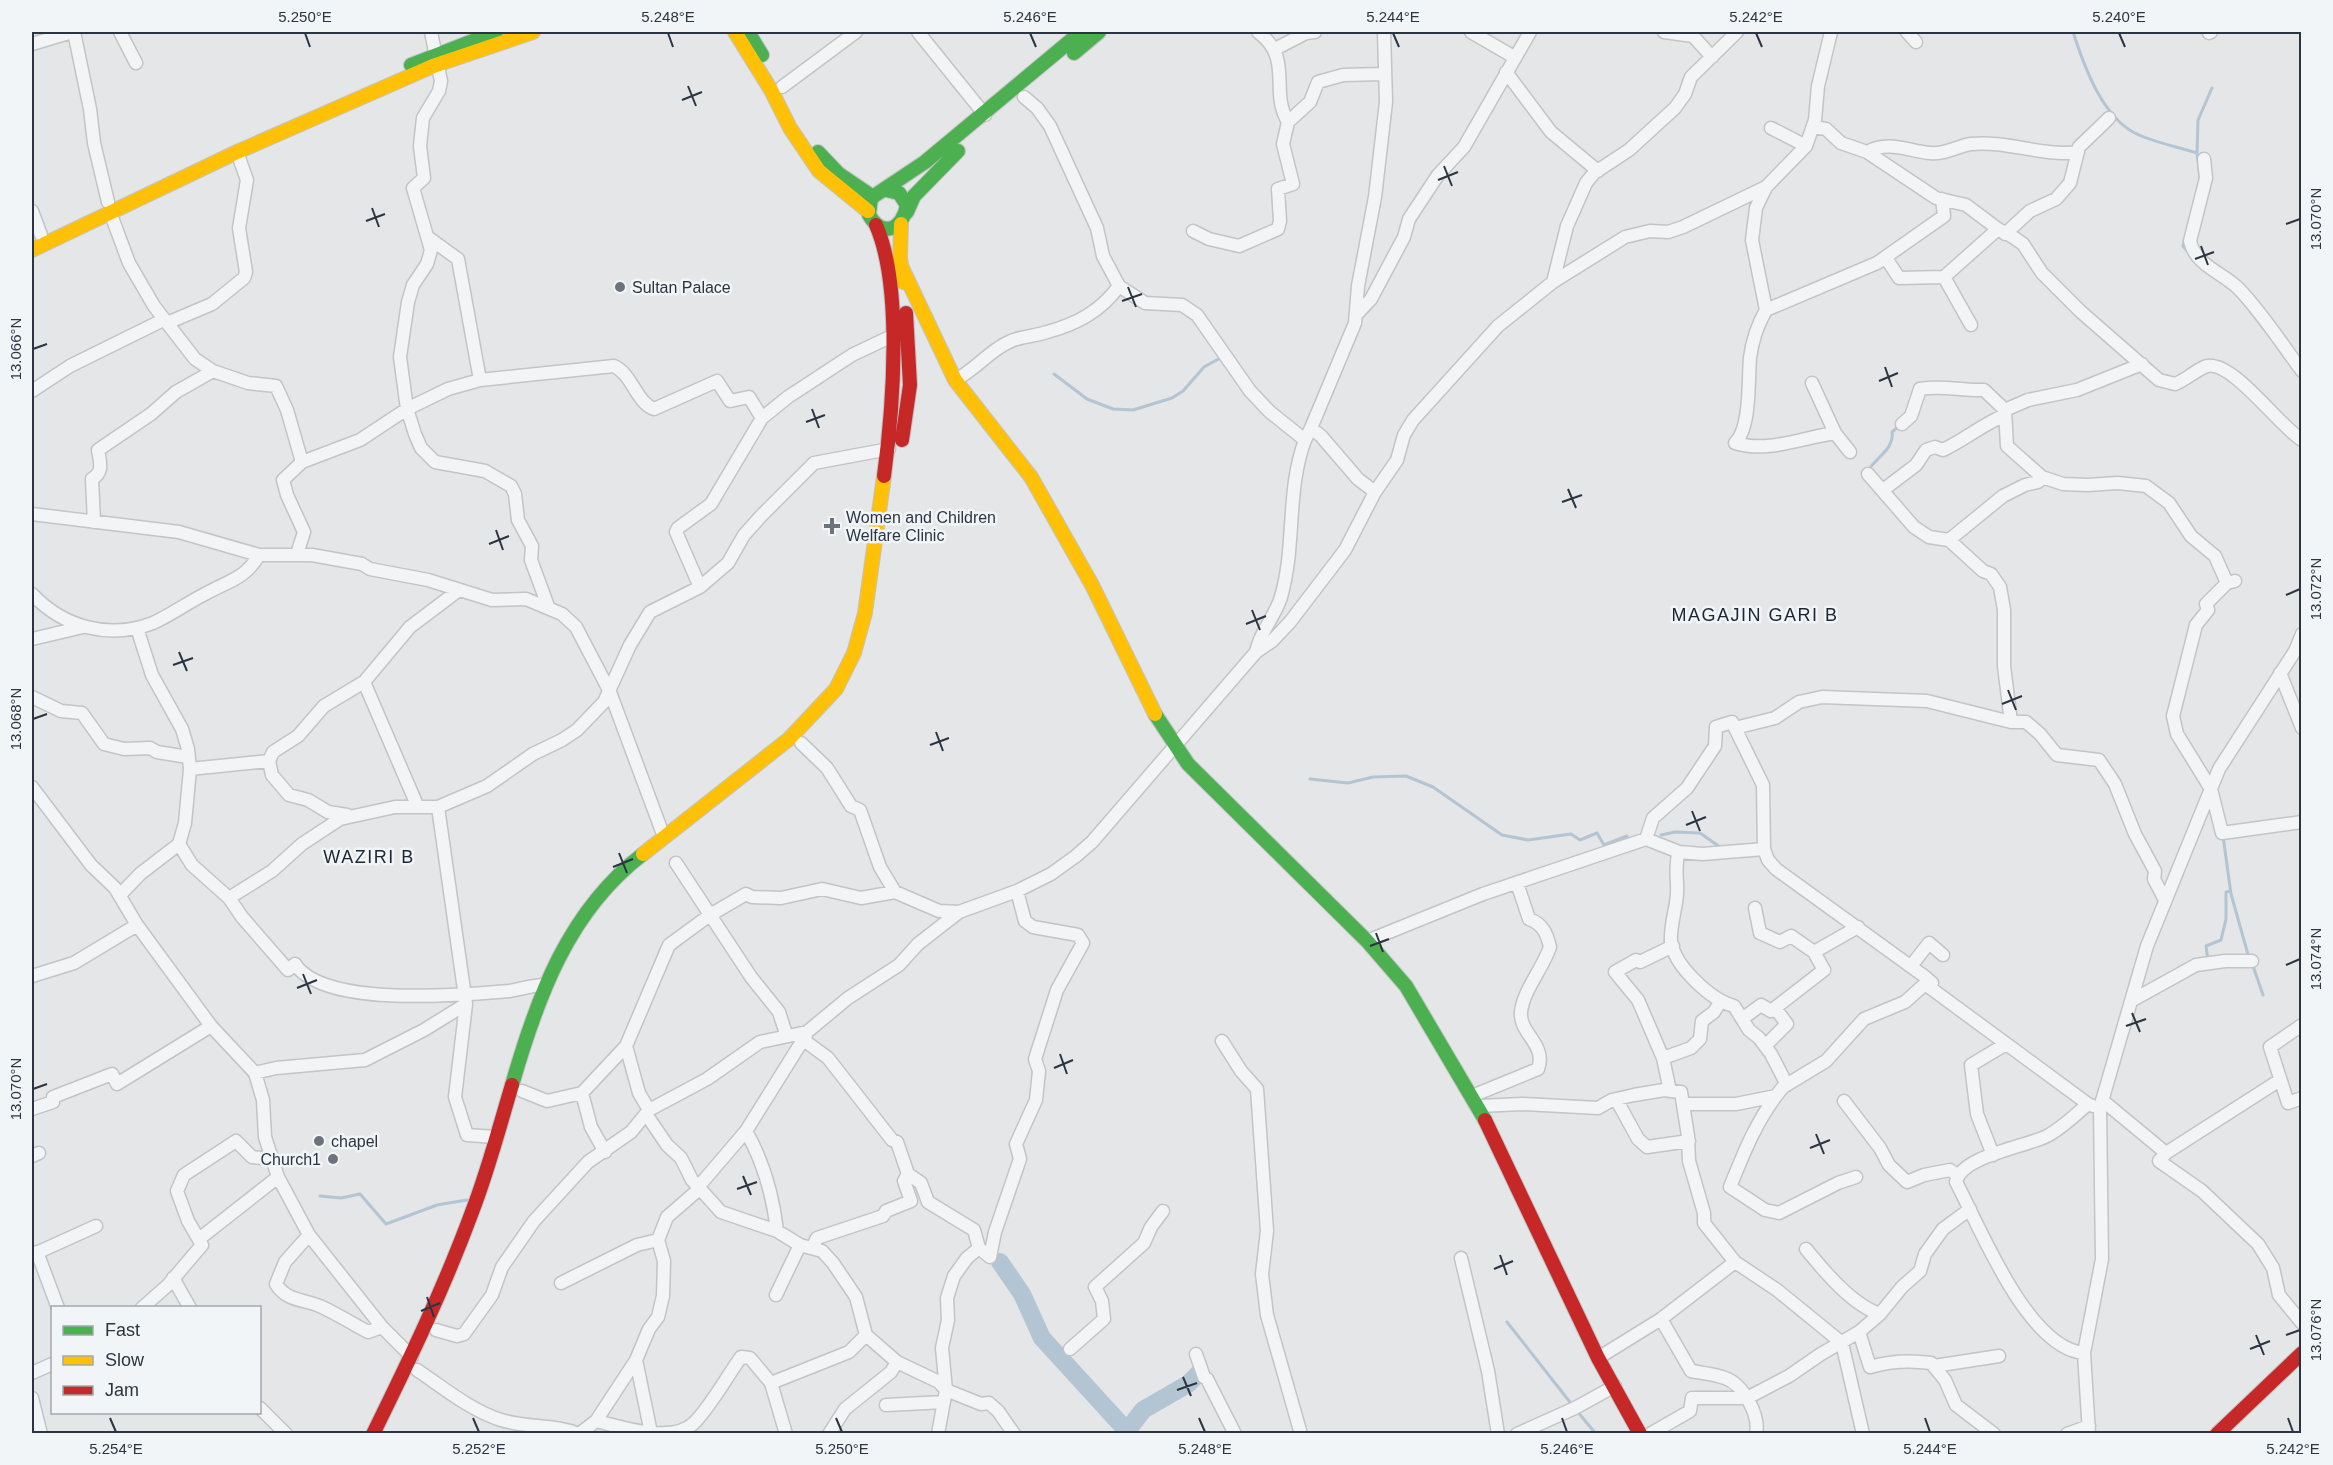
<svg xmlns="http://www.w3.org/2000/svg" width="2333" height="1465" viewBox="0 0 2333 1465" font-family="Arial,sans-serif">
<rect width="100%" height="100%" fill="#e4e6e8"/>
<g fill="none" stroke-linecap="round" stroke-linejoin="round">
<path stroke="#b3c4d2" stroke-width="3" d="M2073 32C2084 66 2103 120 2139 135 2157 143 2178 147 2197 153L2200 177
M2197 153 2198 120 2212 88
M2190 218 2183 246 2199 265
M2241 299 2272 339
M1054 374 1087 399 1113 409 1133 410 1172 398 1183 391 1204 367 1224 356
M1868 471C1875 458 1895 449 1892 432L1900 425
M1310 779 1348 783 1373 777 1406 776 1433 787 1502 835 1528 840 1571 834 1580 840 1597 833 1604 845 1627 836
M1661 835 1675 832 1700 833 1720 847
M2223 836 2231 894 2249 958
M2208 961 2206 946 2221 940 2226 919V892L2230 891
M2252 963 2263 995
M320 1196 341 1198 360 1194 386 1224 437 1205 467 1200
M2265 1245 2276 1262
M1507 1322 1573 1406
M1577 1411 1596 1434
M1116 1420 1129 1434"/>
<path stroke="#b3c4d2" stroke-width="18" d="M1000 1262 1022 1294 1042 1338 1127 1431 1143 1410 1188 1384 1198 1374"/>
<g stroke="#c2c4c6" stroke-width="15">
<path id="street" d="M74 32 90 109 94 143 108 202
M120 32 136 63
M431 32 441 81 439 91 423 118 420 146 424 178 413 188 431 250 427 264 413 285 408 302 400 357 407 409 415 434 421 448 435 462 485 471 511 486 515 494 518 520 532 546 531 560 548 606
M918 32 985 115
M1258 32C1294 59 1269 90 1288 122
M1471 32 1514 57
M1664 32 1693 36 1712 57
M1831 32 1818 86 1815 120 1806 146 1766 187 1756 208 1752 240 1766 310C1758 324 1752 342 1750 358 1748 380 1751 428 1735 443 1768 453 1801 438 1835 433
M1907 32 1916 42
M2209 33 2211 32
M32 44 72 32
M1275 49 1306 33 1315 32
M1506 72 1551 132 1598 171
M782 87 856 32
M1024 97 1037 108 1050 126 1097 228 1103 256 1119 286 1145 303 1182 305 1197 315 1250 391 1270 412 1305 440 1311 428 1321 436 1358 479 1375 492
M1813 127 1826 129 1841 143 1867 152 1936 198 1966 205 1998 229 2013 237 2023 244 2042 273 2080 311 2159 380 2175 384C2186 380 2197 369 2207 366 2232 360 2279 426 2302 440
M1771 128 1806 146
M1867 152C1889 140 1908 151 1930 153 1943 155 1958 146 1971 144 2007 140 2042 157 2078 152
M2204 159 2206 178 2190 241C2195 265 2223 273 2239 289 2263 314 2281 343 2302 371
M32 211 41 235
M110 212 129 263 154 306 195 359 213 371 248 383 276 386 287 410 302 462
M1193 231 1209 239 1239 246 1278 229 1280 221 1278 189 1293 184 1283 144 1288 122 1310 102 1318 82 1343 75 1383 74
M2005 234 2030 211 2056 199 2070 183 2079 147 2109 118
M429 238 458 259 480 380
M1886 258 1899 278 1944 277 1998 229
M1944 277 1971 325
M1553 282 1625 237 1650 231 1668 232 1683 227 1766 187
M1766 310 1877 263 1944 216 1942 199
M1356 315 1371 299 1404 237 1409 219 1438 175 1464 147 1530 32
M167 323 212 304 244 278 246 272 239 228 247 180 237 152
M955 380C976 370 989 350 1011 341 1022 336 1036 336 1047 332 1077 324 1101 311 1119 286
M1812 383 1835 433 1850 452
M32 391 70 366 163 320
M2005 410 2007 446 2042 477 2063 484 2087 485 2118 483 2146 486 2169 503 2191 536 2215 556 2227 583
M1902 424 1911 416 1920 389C1943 385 1961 391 1984 390L2005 410 2028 400 2077 390 2142 364
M1311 428 1355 323 1358 286 1375 197 1386 102 1384 32
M1868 474 1914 527 1929 537 1949 540 1983 571 1991 574 2000 587 2004 610V666L2011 722
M1883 490 1916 465 1926 450 1935 447 1943 450C1965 439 1982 425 2005 415
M32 514 179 532 259 555H312L362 564 370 569 428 580 492 600 526 599 562 614 576 627 610 692 664 837
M94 522 92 479C104 472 100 462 98 450L151 414 176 392 213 371
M1949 540 2003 496 2025 485 2038 482 2042 477
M297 554 304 532 287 495 283 480 302 462 360 440 407 409 448 389 480 380 614 366C632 374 636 402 654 409L717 381 730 401 749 397 762 418
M2235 581 2227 583 2206 604 2208 610 2196 625 2173 716 2177 734 2211 789 2222 833 2302 822
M700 587 676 532 678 528 711 504 762 418 788 397 852 355 894 335
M32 594C63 627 109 640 153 623 171 615 187 603 205 594 228 581 245 579 259 555
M32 639 83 627
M1256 652C1260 631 1275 617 1281 597 1296 545 1286 491 1305 440
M2280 673 2302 728
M364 682 417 805
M32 697 61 711 82 713 104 744 124 749 150 748 157 752 188 757
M1735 728 1763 785 1764 849
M801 743 827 768 851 806 860 810 880 867 895 892
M190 769 269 761
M32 787 91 865 115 888 137 925
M347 815 328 812 308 800 289 795 272 775 269 761 273 752 298 736 324 706 364 682 410 627 459 590
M179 844 192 865 229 898 242 917 288 970 295 964C324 1008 460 995 509 991 521 989 533 985 545 985
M1679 852 1646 839 1653 818 1687 788 1715 746 1716 727 1732 722 1735 728 1775 718 1799 702 1822 697 1927 701 2011 722H2026L2040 734 2057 755 2099 760 2115 784 2135 834 2155 871 2154 879 2165 900
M676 863 751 977 779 1012 786 1034
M120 895 140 874 179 844 185 823 190 769 188 749 182 729 152 675 137 628
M229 898 272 871 302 844 340 819 395 807H438L487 786 533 754 562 740 577 730 604 702 630 645 650 612 700 587 728 563 744 535 761 516 814 463 889 449
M1755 908 1760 933 1780 942 1791 936 1814 952 1858 927
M1367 941 1483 894 1646 839
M1911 966 1929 943 1943 955
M32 976 74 963 137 925 211 1026 255 1073 263 1100 265 1137 278 1177 309 1235 382 1327 412 1357
M2131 1001 2196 965 2225 961H2252
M466 1004 455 1097 467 1135 496 1137
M1742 1019 1761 1005 1771 1011 1824 970 1814 952
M2302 1025 2270 1047 2288 1103 2302 1098
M805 1041 828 1058 892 1140 897 1142 908 1174 921 1183 928 1202 974 1230 979 1248 990 1257 995 1232 1020 1159 1016 1144 1036 1100 1039 1071 1035 1059 1057 990 1083 943 1078 935 1033 927 1025 921 1017 891
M1222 1041 1241 1071 1257 1089 1267 1231 1262 1274 1267 1315 1301 1434
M626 1046 639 1093 649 1110
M1765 1046 1787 1024 1775 1008
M1663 1058 1691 1048 1700 1039 1702 1021 1714 1012 1720 1002
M255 1073 276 1068 365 1060 424 1030 466 1004 438 807
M1787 1085 1771 1054 1759 1038 1749 1030 1734 1006C1711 1000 1674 966 1671 941 1670 925 1676 910 1677 894 1678 881 1674 865 1679 852L1703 854 1764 849 1768 860 1776 869 1924 976 1932 983 1929 986
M522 1091 547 1101 582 1093 626 1046 669 945 710 915 746 894 752 897 781 898 822 889 861 898 895 892 939 911 959 912
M1670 1091 1663 1058 1638 1000 1615 972 1636 960 1640 962 1673 946
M582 1093 591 1127 605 1152
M1472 1096 1538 1069C1547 1044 1519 1034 1521 1012 1523 991 1543 968 1550 947 1547 934 1543 924 1529 919L1517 883
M1776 1096C1755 1124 1743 1155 1730 1187L1765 1210 1779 1213 1838 1183 1856 1177
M1616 1099 1638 1139 1647 1147 1689 1141
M2102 1100 2166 1153 2159 1161 2202 1191 2258 1244 2273 1268 2279 1295 2302 1323
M1844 1101 1880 1148 1889 1165 1907 1182 1924 1175 1950 1170 1957 1175
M1683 1104H1736L1776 1096 1783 1087 1826 1061 1864 1019 1905 1002 1925 984 2088 1104
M1479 1106 1522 1104 1598 1108 1612 1100 1634 1095 1664 1090 1681 1092 1688 1136 1689 1161 1704 1213V1223L1735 1262 1777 1290 1842 1343 1863 1434
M32 1109 53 1102V1097L112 1074 117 1084 211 1026
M646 1114 667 1145 681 1158 692 1180 721 1212 777 1231 800 1245 822 1251 833 1263 856 1297 866 1335 897 1362 939 1382 946 1390 981 1404 989 1403 998 1411 1014 1434
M746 1131C763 1161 773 1196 777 1231
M2166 1153 2280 1080
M1993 1155 1977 1114 1971 1065 2006 1044
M32 1156 39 1153
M309 1235 285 1262 276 1284C287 1302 305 1299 322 1307 337 1314 353 1324 368 1332L382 1327
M199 1239 278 1177
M812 1248 817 1238 883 1216 886 1211 911 1201 904 1181 908 1174
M1806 1249C1824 1271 1852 1305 1880 1314
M37 1252 58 1308
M32 1255 96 1226
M1461 1258 1488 1371 1498 1434
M173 1278 190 1308
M561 1283 637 1245 658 1240
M776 1295 800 1245
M142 1308 168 1285 202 1245 188 1221 177 1191 184 1175 236 1141 252 1157 272 1159
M1661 1319 1691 1371C1702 1373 1714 1374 1725 1378 1743 1384 1760 1415 1756 1434
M436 1330 457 1336 464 1334 492 1295 502 1267 534 1221 588 1162 631 1132 649 1110 707 1079 760 1042 807 1032 848 998 899 965 918 944 959 912 1017 891 1051 874 1076 856 1092 842 1256 652 1272 641 1290 622 1345 550 1375 492 1397 460 1404 435 1413 420 1498 326 1553 282 1567 226 1586 183 1594 173 1629 150 1675 108 1685 94 1691 77 1737 32
M1859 1332 1870 1367C1890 1361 1910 1360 1931 1363L1945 1380 1956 1405 1994 1434
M1070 1349 1104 1319 1102 1301 1095 1287 1144 1243 1151 1227 1163 1211
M2084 1353C2027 1348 1980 1227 1956 1182 1961 1156 2025 1147 2047 1136 2062 1128 2075 1115 2088 1104L2093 1106
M1196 1354 1204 1377 1207 1379 1235 1434
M1598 1358 1661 1319 1735 1262
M1934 1366 1999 1356
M417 1370C444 1388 470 1410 501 1420 527 1428 554 1424 579 1434
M32 1373 52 1364
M771 1383 786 1434
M32 1398 41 1434
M886 1405 944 1402
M260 1408 286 1434
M596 1421C622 1427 673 1445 695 1422 712 1404 726 1378 741 1357L750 1358 771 1383 849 1352 866 1335
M651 1433 636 1360 649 1329 658 1317 663 1296 664 1261 658 1240 667 1217 697 1191 699 1186 746 1131 806 1035
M579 1434 596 1421 636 1360
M829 1434 845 1409 891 1372 897 1362
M938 1434 946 1390 942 1348 948 1320 947 1298 954 1276 967 1258 979 1248
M1517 1434 1575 1408 1615 1386
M1650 1434 1690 1411 1692 1398H1747L1789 1376 1821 1354 1859 1332 1880 1314 1902 1287 1920 1271 1925 1254 1943 1229 1970 1209
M2067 1434 2089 1426
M2089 1434 2084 1353 2102 1259 2100 1108 2147 946 2219 769 2295 651 2302 634"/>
</g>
<g stroke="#c2c4c6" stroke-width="16">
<path id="fast" d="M748 32 762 55
M1074 53 1099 32
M411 65 496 32
M818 152 839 174 873 197
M886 190 899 193 907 205C903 229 883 239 869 215L871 198 925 162 1081 32
M907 212 914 196 958 151
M1155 714 1188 764 1367 941 1406 986 1485 1120
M512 1085C537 998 568 911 643 854"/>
</g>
<g stroke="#c2c4c6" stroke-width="16">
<path id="slow" d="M735 32 771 90 790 128 819 171 868 211
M901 224 900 257 903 282
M32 250 237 152 433 66 533 32
M902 268 955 380 1031 477 1092 585 1155 714
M643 854 789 739 836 689 854 653 865 613 884 476"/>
</g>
<g stroke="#c2c4c6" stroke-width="16">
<path id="jam" d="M876 225C903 287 893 409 884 476
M902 440 910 385 906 313
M1485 1120 1598 1358 1640 1434
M373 1434C409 1361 444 1288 472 1212 488 1171 499 1128 512 1085
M2217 1434 2302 1353"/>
</g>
<use href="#street" stroke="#f3f4f5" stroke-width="12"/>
<use href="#fast" stroke="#4caf50" stroke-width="14"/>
<use href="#slow" stroke="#ffc107" stroke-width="14"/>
<use href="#jam" stroke="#c62828" stroke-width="14"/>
</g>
<path fill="none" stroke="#2b3542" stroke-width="2" d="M305 33 310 47M668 33 673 47M1030 33 1036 47M1393 33 1399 47M1756 33 1762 47M2119 33 2125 47M688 86 696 106M682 100 702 92M1444 166 1452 186M1438 180 1458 172M372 208 379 227M366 221 385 214M2286 224 2300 219M2201 246 2208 265M2195 259 2214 252M1128 287 1136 307M1122 301 1142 294M33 349 47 344M1885 367 1892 387M1879 381 1898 373M812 409 819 428M806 422 825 415M1568 489 1576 508M1562 502 1582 495M496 530 503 550M489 544 509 536M2286 595 2300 589M1252 610 1260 630M1246 624 1266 616M179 652 187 671M173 665 193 658M2008 690 2016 710M2002 704 2022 696M33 719 47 714M936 732 943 751M930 745 949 738M1692 811 1700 831M1686 825 1706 817M619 853 627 873M613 867 633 859M1376 933 1383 952M1370 946 1389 939M2286 965 2300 959M303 974 311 994M297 988 317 980M2132 1013 2140 1032M2126 1026 2146 1019M1060 1054 1067 1074M1054 1068 1073 1060M33 1089 47 1084M1816 1134 1824 1154M1810 1148 1830 1140M743 1176 751 1195M737 1189 757 1182M1500 1255 1507 1275M1494 1269 1513 1261M427 1297 434 1317M421 1311 440 1303M2256 1335 2264 1355M2286 1335 2300 1330M2250 1349 2270 1341M1183 1377 1191 1396M1177 1390 1197 1383M110 1418 116 1432M473 1418 479 1432M836 1418 842 1432M1199 1418 1205 1432M1562 1418 1567 1432M1925 1418 1930 1432M2288 1418 2293 1432"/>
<g fill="#6c737c" stroke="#f2f5f7" stroke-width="2">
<circle cx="620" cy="287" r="6"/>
<path d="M829 517h6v6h6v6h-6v6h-6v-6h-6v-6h6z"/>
<circle cx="319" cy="1141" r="6"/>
<circle cx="333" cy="1159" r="6"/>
</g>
<g text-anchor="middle" stroke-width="5" stroke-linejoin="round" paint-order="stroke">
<g font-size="16" fill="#2b3542" stroke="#f2f5f7" text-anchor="start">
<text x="632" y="293">Sultan Palace</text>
<text x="846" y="523">Women and Children<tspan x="846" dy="18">Welfare Clinic</tspan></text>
<text x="331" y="1147">chapel</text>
<text x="321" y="1165" text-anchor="end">Church1</text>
</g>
<g font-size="18" letter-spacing="1.5" fill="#1d2633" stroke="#f2f5f7">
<text x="1755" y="621">MAGAJIN GARI B</text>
<text x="369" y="863">WAZIRI B</text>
</g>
</g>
<rect width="2333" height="1465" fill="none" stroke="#f2f5f7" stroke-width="66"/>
<rect x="51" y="1306" width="210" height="108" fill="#f2f5f7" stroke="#a2a8af" stroke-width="1.5"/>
<rect x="63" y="1326" width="30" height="9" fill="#4caf50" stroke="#a2a8af" stroke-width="1.5"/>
<text x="105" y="1336" font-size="18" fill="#2b3542">Fast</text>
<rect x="63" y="1356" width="30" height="9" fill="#ffc107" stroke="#a2a8af" stroke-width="1.5"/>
<text x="105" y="1366" font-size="18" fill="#2b3542">Slow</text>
<rect x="63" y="1386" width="30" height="9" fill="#c62828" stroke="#a2a8af" stroke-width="1.5"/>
<text x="105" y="1396" font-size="18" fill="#2b3542">Jam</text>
<rect x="33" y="33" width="2267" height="1399" fill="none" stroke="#2b3542" stroke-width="2"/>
<g font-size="15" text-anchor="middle" fill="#2b3542">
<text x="305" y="22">5.250°E</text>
<text x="668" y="22">5.248°E</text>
<text x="1030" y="22">5.246°E</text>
<text x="1393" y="22">5.244°E</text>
<text x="1756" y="22">5.242°E</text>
<text x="2119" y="22">5.240°E</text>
<text transform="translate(2316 219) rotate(-90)" y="5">13.070°N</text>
<text transform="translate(16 349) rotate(-90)" y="5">13.066°N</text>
<text transform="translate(2316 589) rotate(-90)" y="5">13.072°N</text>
<text transform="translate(16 719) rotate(-90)" y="5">13.068°N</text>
<text transform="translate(2316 959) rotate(-90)" y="5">13.074°N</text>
<text transform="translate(16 1089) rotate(-90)" y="5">13.070°N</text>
<text transform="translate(2316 1330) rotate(-90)" y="5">13.076°N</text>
<text x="116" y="1454">5.254°E</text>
<text x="479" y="1454">5.252°E</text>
<text x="842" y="1454">5.250°E</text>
<text x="1205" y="1454">5.248°E</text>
<text x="1567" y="1454">5.246°E</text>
<text x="1930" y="1454">5.244°E</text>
<text x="2293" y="1454">5.242°E</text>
</g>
</svg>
